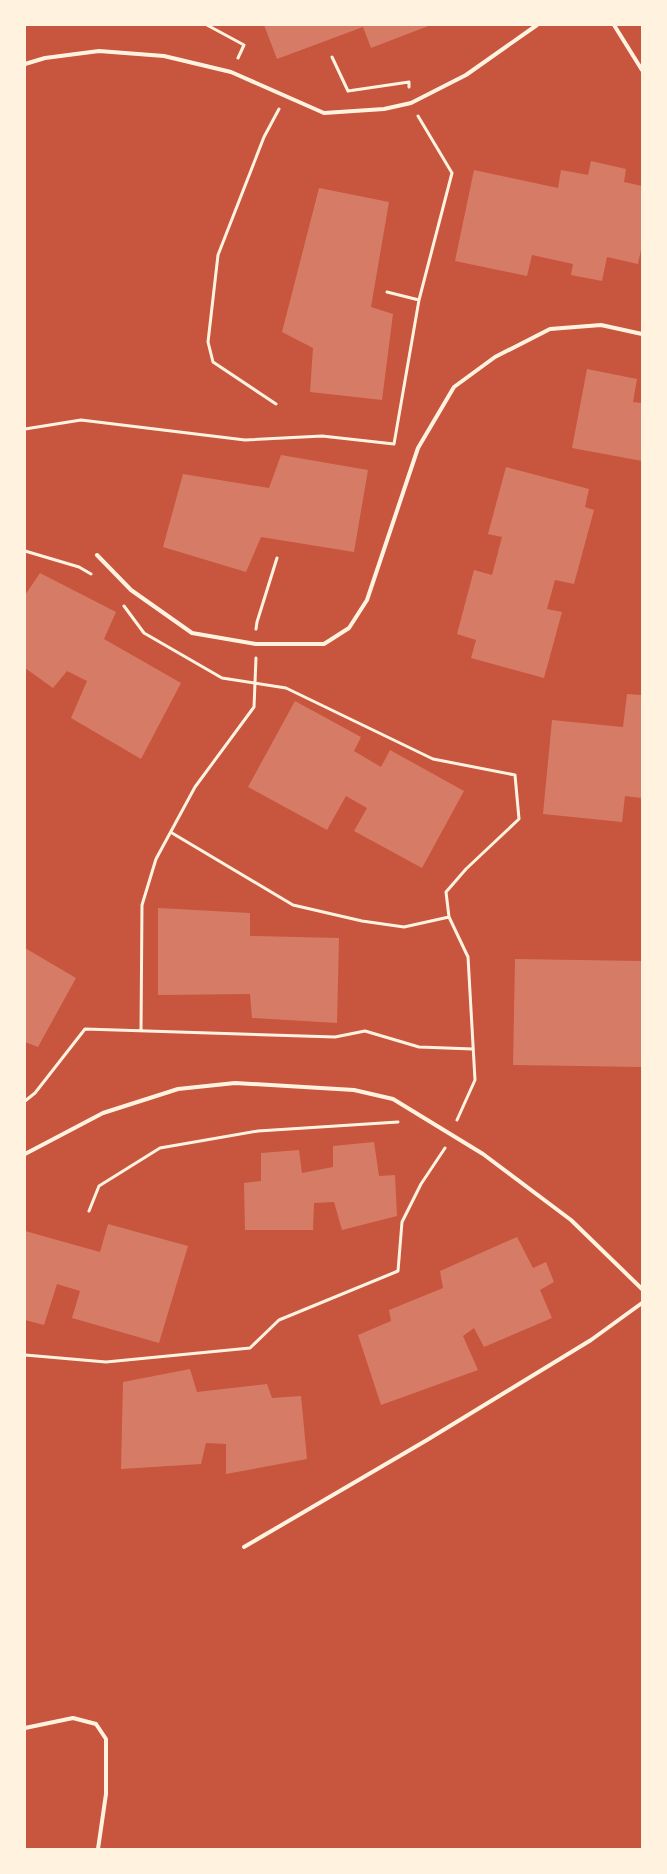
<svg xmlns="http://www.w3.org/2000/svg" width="667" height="1874" viewBox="0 0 667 1874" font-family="'Playfair Display',serif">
<rect width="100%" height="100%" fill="#c8553d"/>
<path fill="#d67c66" d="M264 25H431L371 48 363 27 277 59Z
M591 161 626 169 624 182 642 186V245L638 264 607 257 602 281 571 275 573 264 532 255 527 276 455 261 474 170 558 188 561 170 588 175Z
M319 188 389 202 371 307 393 314 382 400 310 392 313 348 282 332Z
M587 369 637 379 633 402 642 403V461L572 448Z
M281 455 368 470 354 552 261 537 246 572 163 547 183 474 269 488Z
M506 467 589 489 585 507 594 510 574 584 555 580 547 609 562 612 544 678 471 658 476 640 457 634 474 570 492 575 502 537 488 534Z
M40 573 116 612 104 639 181 683 141 759 71 718 87 681 67 671 53 688 25 668V595Z
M627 694 642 695V798L625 796 622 822 543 814 552 720 623 727Z
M295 701 361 737 354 751 381 767 390 750 464 791 422 868 354 831 367 808 346 796 327 830 248 787Z
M158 908 250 913V936L339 938 337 1023 252 1018 250 994 158 995Z
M25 948 76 978 38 1047 25 1042Z
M515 959 642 961V1067L513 1065Z
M374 1142 379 1176 395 1175 397 1216 342 1230 334 1202 314 1203 313 1230H245L244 1183 261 1181V1153L299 1150 302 1173 333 1167V1146Z
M108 1224 188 1246 159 1343 72 1318 80 1291 57 1284 44 1325 25 1320V1231L100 1252Z
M517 1237 533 1268 546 1262 554 1282 540 1290 552 1318 484 1347 474 1328 463 1336 478 1370 381 1405 358 1335 391 1321 389 1310 443 1288 440 1271Z
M190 1369 197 1392 267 1384 272 1398 301 1396 307 1459 226 1474V1444L206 1443 201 1464 121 1469 123 1382Z"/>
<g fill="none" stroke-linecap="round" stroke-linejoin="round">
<path stroke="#fff3e0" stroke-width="3" d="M207 25 244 45 238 58
M332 57 348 91 409 82V87
M418 116 452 173 419 300
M276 404 213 362 208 342 218 255 264 137 279 109
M25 429 81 420 245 440 322 436 394 444 419 300 387 292
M25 551 79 567 91 574
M124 606 144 633 222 678 286 688 433 759 515 775 519 819 466 869 446 892 449 917 468 957 475 1080 457 1120
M256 629 257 622 277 558
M172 833 293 905 362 921 404 927 449 917
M141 1031 142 905 156 859 195 787 254 707 256 658
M25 1101 35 1093 85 1029 335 1037 365 1031 419 1047 473 1049
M89 1211 99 1186 160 1148 258 1131 398 1122
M25 1355 106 1362 250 1348 279 1320 398 1271 402 1222 421 1184 445 1148"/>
<path stroke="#fff3e0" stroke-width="4" d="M614 25 642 70
M25 64 45 58 99 51 164 56 231 72 324 113 384 109 411 103 466 75 537 25
M97 555 131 590 192 633 256 644H324L349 628 367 600 418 448 454 387 495 357 550 329 601 325 642 334
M25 1154 103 1113 178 1089 235 1083 354 1090 393 1099 483 1154 571 1220 642 1289
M244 1547 427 1440 591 1340 642 1303
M25 1728 73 1718 96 1724 106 1739V1794L98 1849"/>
</g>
<rect width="667" height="1874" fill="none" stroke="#fff3e0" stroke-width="52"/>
</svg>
